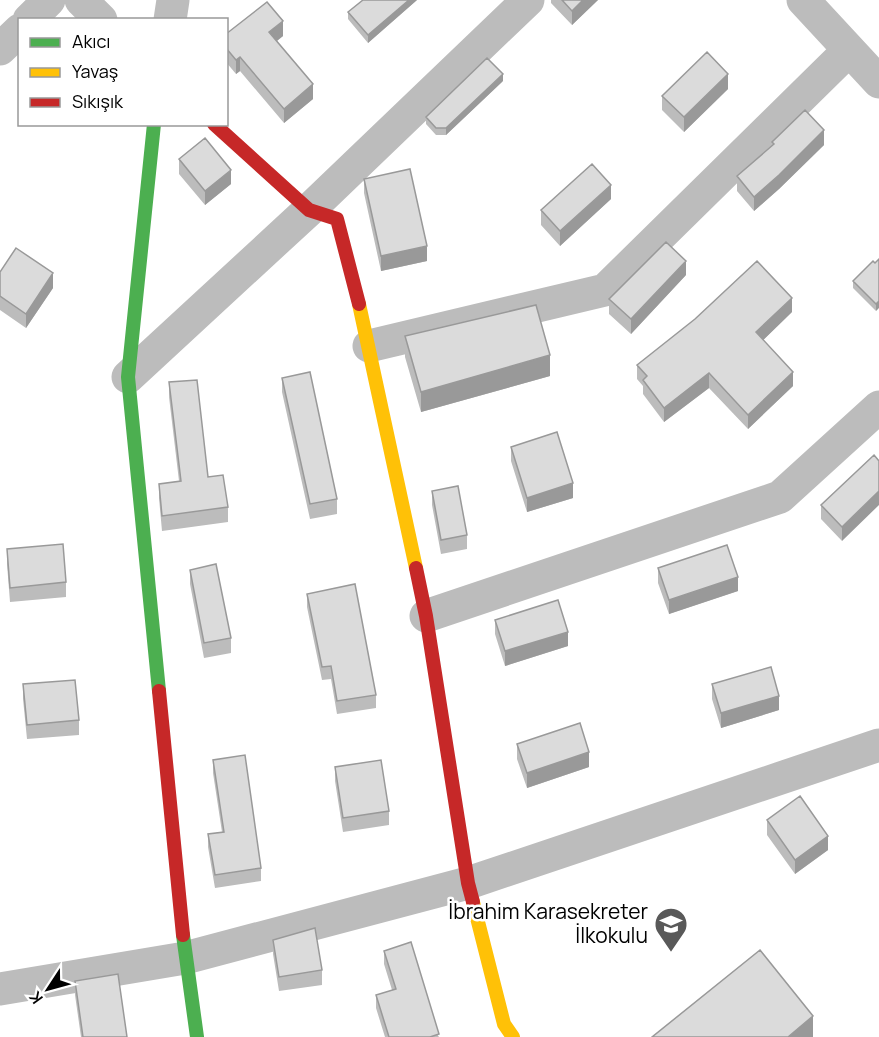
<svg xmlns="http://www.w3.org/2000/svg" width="879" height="1037" viewBox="0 0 879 1037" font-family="Manrope,sans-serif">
<rect width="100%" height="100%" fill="#fff"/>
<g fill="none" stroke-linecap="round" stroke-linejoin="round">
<path stroke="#bcbcbc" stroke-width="33" d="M81 0 101 20
M803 0 879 82
M29 20 49 0
M170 20 173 0
M0 49 20 30
M369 346 605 290 849 50
M128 377 309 210 528 0
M426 616 780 497 879 407
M0 989 185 958 468 883 879 745"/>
<path stroke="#4caf50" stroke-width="14" d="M154 124 128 377 159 691
M183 935 197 1037"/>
<path stroke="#ffc107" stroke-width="14" d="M359 304 416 568
M473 902 504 1024 513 1037"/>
<path stroke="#c62828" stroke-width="14" d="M214 124 309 210 337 219 359 304
M416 568 426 616 468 883 473 902
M159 691 183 935"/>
</g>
<path fill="#bcbcbc" d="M417 0 368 43 348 19V12Z
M551 0H598L572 25 551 3Z
M226 34 283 36 277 41 313 99 284 123 240 71 236 74 226 62Z
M503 81 446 135H436L426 124V117Z
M728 89 684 132 662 110V96Z
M772 142 824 145 779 189 754 211 737 191V176L772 146Z
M179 159 231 184 205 205 179 174Z
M364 179 427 261 381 271 364 193Z
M611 199 560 246 541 225V210Z
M879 259 876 311 853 288V281Z
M0 272 53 288 26 328 0 310Z
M686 275 631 334 609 314V299Z
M792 312 763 340 793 386 748 429 709 388 664 422 643 394V386L637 379V365Z
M405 336 550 376 421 412 405 357Z
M282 378 337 499V514L310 519 282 392Z
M169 382 208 477 228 507V522L162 531 159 498V484L179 481 169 397Z
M511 447 573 498 527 512 511 461Z
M874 455 842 541 821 519V505Z
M432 491 467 535V549L441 554 432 505Z
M7 549 66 582V597L10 602 7 564Z
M658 568 738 591 669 614 658 583Z
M190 570 231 638V653L204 658 190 584Z
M307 594 376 695V708L337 714 331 679 322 680 307 607Z
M495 620 568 646 505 666 495 634Z
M23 684 79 720V735L27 739 23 699Z
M712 684 779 710 721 728 712 699Z
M517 744 589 767 527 788 517 759Z
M213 760 261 868V881L215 888 208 847V834L222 832 213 773Z
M335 767 389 811V825L343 832 335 781Z
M767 820 828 850 795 874 767 835Z
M273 940 322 970V985L279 991 273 954Z
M384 951 439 1037H385L376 1008V995L392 990 384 964Z
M75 981 127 1037H81L75 995Z"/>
<path fill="#999" d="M409 0H417L368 43V35Z
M583 0H598L572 25V11Z
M283 21V36L269 47V32Z
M240 57V71L236 74V60Z
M503 74V81L446 135V128Z
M728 74V89L684 132V117Z
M313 84V99L284 123V109Z
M824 130V145L779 189 754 211V197Z
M231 170V184L205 205V191Z
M611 185V199L560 246V231Z
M427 246V261L381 271V256Z
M686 261V275L631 334V319Z
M53 273V288L26 328V314Z
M792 298V312L756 347V332Z
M879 301V308L876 311V304Z
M550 355V376L421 412V392Z
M793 372V386L748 429V415Z
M709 373V388L664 422V408Z
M573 483V498L527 512V498Z
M879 491V505L842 541V527Z
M738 577V591L669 614V600Z
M568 632V646L505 666V651Z
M779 696V710L721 728V713Z
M589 752V767L527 788V773Z
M828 836V850L795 874V860Z
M813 1016V1037H788Z"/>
<path fill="#dbdbdb" stroke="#999" stroke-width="1.5" d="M363 0H409L368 35 348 12Z
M562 0H583L572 11Z
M267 2 283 21 269 32 313 84 284 109 240 57 236 60 226 48V34Z
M707 52 728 74 684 117 662 96Z
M487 58 503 74 446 128H436L426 117Z
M805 110 824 130 779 175 754 197 737 176 774 144 772 142Z
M205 138 231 170 205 191 179 159Z
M592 164 611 185 560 231 541 210Z
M410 169 427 246 381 256 364 179Z
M666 242 686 261 631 319 609 299Z
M16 248 53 273 26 314 0 296V272Z
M879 259V301L876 304 853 281 873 261 875 263Z
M757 261 792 298 756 332 793 372 748 415 709 373 664 408 643 380 647 376 637 365 695 319Z
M536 305 550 355 421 392 405 336Z
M310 372 337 499 310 504 282 378Z
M197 380 208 477 223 475 228 507 162 516 159 484 181 481 169 382Z
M557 432 573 483 527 498 511 447Z
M874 455 879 461V491L842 527 821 505Z
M458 486 467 535 441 540 432 491Z
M63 544 66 582 10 588 7 549Z
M727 545 738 577 669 600 658 568Z
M216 564 231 638 204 643 190 570Z
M355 584 376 695 337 701 331 666 322 667 307 594Z
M558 600 568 632 505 651 495 620Z
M771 667 779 696 721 713 712 684Z
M75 680 79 720 27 725 23 684Z
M580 723 589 752 527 773 517 744Z
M245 755 261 868 215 875 208 834 224 832 213 760Z
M381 760 389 811 343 818 335 767Z
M800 796 828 836 795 860 767 820Z
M315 928 322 970 279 977 273 940Z
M411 942 439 1034 430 1037H389L376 995 396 989 384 951Z
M760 950 813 1016 788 1037H652Z
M118 974 127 1037H83L75 981Z"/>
<defs>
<g id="school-pin" transform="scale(1.725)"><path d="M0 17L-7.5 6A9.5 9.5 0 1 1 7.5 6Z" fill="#595959" stroke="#fff"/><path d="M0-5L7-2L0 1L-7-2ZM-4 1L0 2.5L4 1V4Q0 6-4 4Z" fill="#fff"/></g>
</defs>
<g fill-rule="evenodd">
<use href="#school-pin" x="671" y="924"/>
</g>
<g text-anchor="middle" stroke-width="5" stroke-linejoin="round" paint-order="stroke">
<g font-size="21" fill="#000" stroke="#fff" text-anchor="end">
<text x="648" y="919">İbrahim Karasekreter<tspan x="648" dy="24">İlkokulu</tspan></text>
</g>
</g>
<rect x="18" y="18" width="210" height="108" fill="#ffffff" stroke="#999999" stroke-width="1.5"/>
<rect x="30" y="38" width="30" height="9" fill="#4caf50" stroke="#999999" stroke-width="1.5"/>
<text x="72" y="48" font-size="18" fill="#000000">Akıcı</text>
<rect x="30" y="68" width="30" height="9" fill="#ffc107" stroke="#999999" stroke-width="1.5"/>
<text x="72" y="78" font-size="18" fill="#000000">Yavaş</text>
<rect x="30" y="98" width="30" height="9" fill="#c62828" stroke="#999999" stroke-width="1.5"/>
<text x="72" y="108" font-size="18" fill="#000000">Sıkışık</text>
<g transform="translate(48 989) rotate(234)" stroke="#ffffff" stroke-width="4.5" paint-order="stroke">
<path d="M0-4.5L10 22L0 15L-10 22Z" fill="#000000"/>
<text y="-9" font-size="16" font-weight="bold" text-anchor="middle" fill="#000000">K</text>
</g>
</svg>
